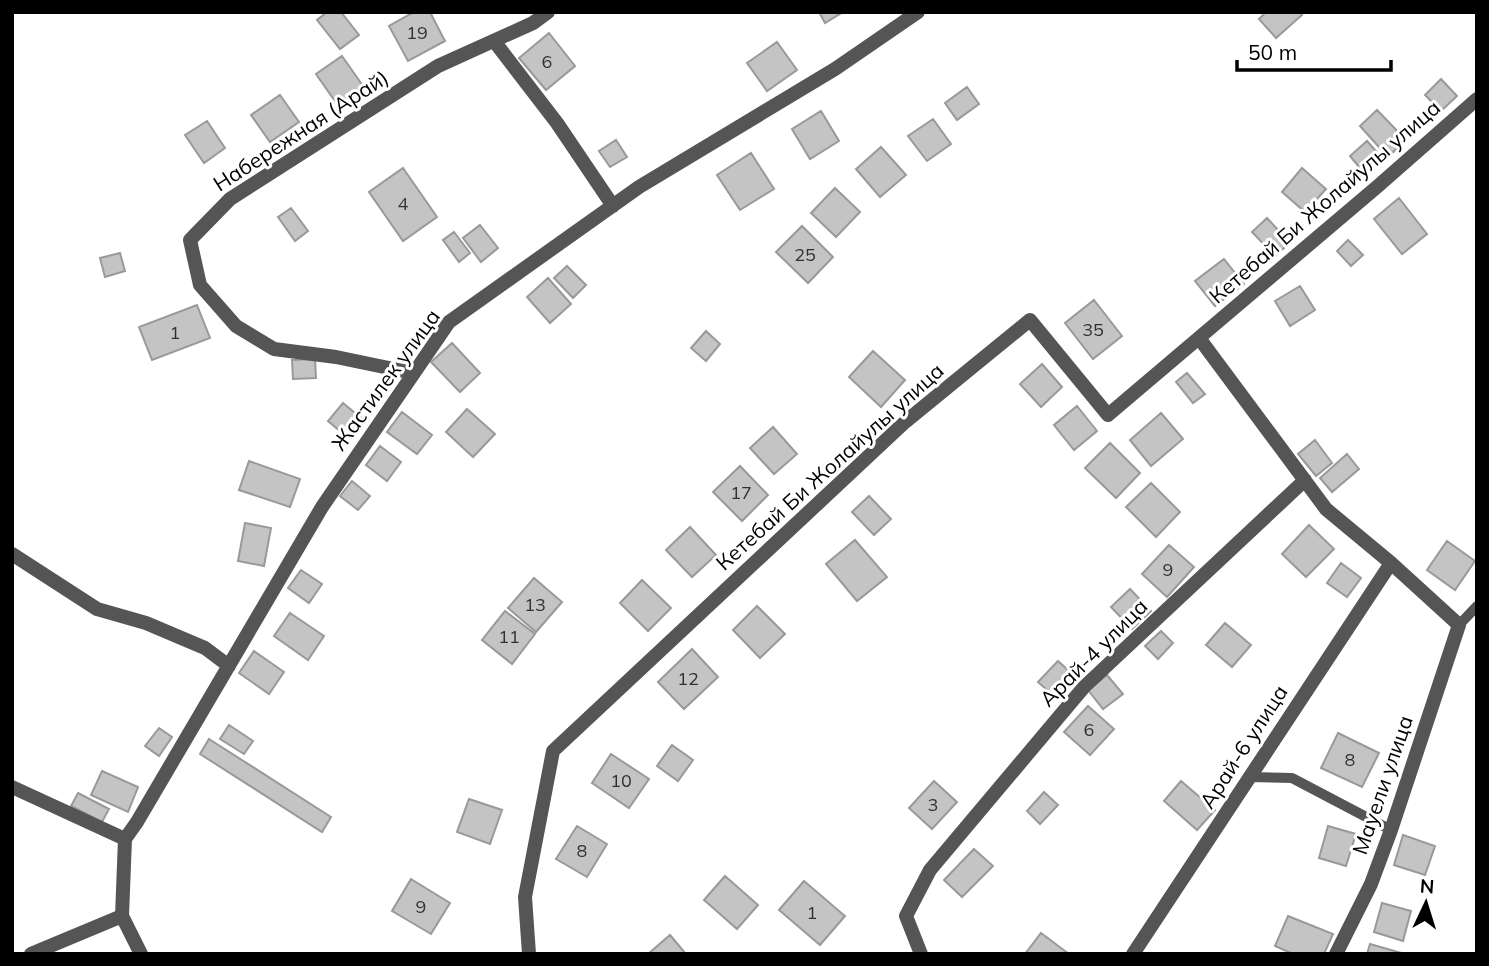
<svg xmlns="http://www.w3.org/2000/svg" width="1489" height="966" viewBox="0 0 1489 966" font-family="Mulish,sans-serif">
<rect width="100%" height="100%" fill="#fff"/>
<path fill="#c4c4c4" stroke="#999" stroke-width="2" d="M327 12H341L359 35 340 49 317 20Z
M414 12H430L445 41 408 61 389 26Z
M819 12H843L825 23Z
M1266 12H1299L1302 15 1276 38 1259 19Z
M549 33 575 66 546 90 519 58Z
M777 42 797 70 767 91 747 63Z
M342 56 363 86 337 104 316 74Z
M1441 79 1457 96 1441 111 1425 95Z
M967 87 979 104 957 120 945 103Z
M280 95 299 122 270 142 251 115Z
M1377 110 1406 140 1388 157 1360 126Z
M821 111 839 141 810 159 792 129Z
M933 119 951 144 927 161 908 136Z
M207 121 225 148 204 163 185 135Z
M616 140 627 157 610 167 599 151Z
M1367 141 1383 159 1365 174 1350 156Z
M881 147 906 175 880 197 856 169Z
M751 153 774 189 740 210 717 175Z
M403 168 437 217 403 241 369 192Z
M1302 168 1326 189 1305 212 1282 192Z
M835 188 860 212 836 237 811 213Z
M1399 198 1427 234 1402 254 1374 219Z
M291 208 308 231 295 241 278 217Z
M1267 218 1290 243 1275 256 1252 232Z
M480 225 498 248 481 262 463 238Z
M802 226 833 257 808 283 776 252Z
M454 232 470 253 459 262 443 240Z
M1348 240 1363 255 1351 266 1337 251Z
M120 253 125 271 105 277 100 258Z
M1224 259 1244 284 1215 306 1195 281Z
M567 266 586 285 573 298 554 278Z
M548 278 571 304 550 323 527 297Z
M1300 286 1315 310 1290 326 1275 301Z
M1094 300 1122 336 1093 359 1065 323Z
M197 305 210 338 152 360 139 327Z
M706 331 720 344 706 361 691 348Z
M452 343 480 373 460 392 431 362Z
M873 351 905 380 881 407 849 377Z
M315 359 316 378 293 379 292 360Z
M1042 364 1062 387 1041 407 1020 384Z
M1187 373 1205 394 1193 403 1176 382Z
M343 403 361 418 346 436 328 421Z
M1077 406 1097 431 1074 450 1054 425Z
M467 409 495 434 473 457 446 432Z
M402 412 432 435 417 454 387 432Z
M1161 413 1183 439 1151 466 1130 440Z
M773 427 797 454 774 474 750 448Z
M1315 440 1332 463 1316 476 1298 454Z
M1110 443 1140 473 1116 498 1085 468Z
M380 446 401 462 387 481 366 465Z
M1347 454 1359 469 1332 492 1320 478Z
M249 461 300 479 290 507 239 490Z
M740 466 768 495 742 521 713 492Z
M352 481 370 496 358 510 340 496Z
M1151 483 1180 512 1156 537 1126 507Z
M869 496 891 519 874 535 852 512Z
M245 523 271 528 264 566 238 561Z
M1309 525 1334 549 1306 577 1282 554Z
M690 527 716 555 692 577 666 550Z
M855 540 887 577 857 601 826 564Z
M1447 541 1475 561 1455 590 1427 570Z
M1169 545 1194 567 1167 597 1142 574Z
M1341 563 1361 578 1347 597 1327 583Z
M301 570 322 584 309 603 288 588Z
M534 578 562 602 536 632 508 608Z
M642 580 671 608 648 631 620 603Z
M1130 589 1151 611 1132 629 1111 607Z
M757 606 785 634 760 658 733 630Z
M505 611 535 634 512 664 482 640Z
M290 613 324 636 308 660 274 636Z
M1225 623 1251 645 1232 667 1206 645Z
M1161 631 1173 643 1158 659 1145 646Z
M692 649 718 677 684 709 658 682Z
M254 651 284 672 269 694 239 673Z
M1058 661 1077 678 1057 699 1038 682Z
M1107 675 1123 694 1103 709 1088 690Z
M1088 706 1114 729 1090 755 1064 732Z
M229 725 253 741 244 754 220 739Z
M159 728 172 737 159 756 145 746Z
M1338 733 1379 753 1362 787 1321 768Z
M209 739 331 817 322 832 200 754Z
M672 745 693 760 678 781 657 766Z
M611 754 649 779 629 808 592 783Z
M102 771 138 787 128 812 91 795Z
M934 781 957 802 932 829 909 808Z
M1181 781 1215 810 1197 830 1164 801Z
M1044 792 1058 805 1040 824 1027 811Z
M78 793 109 809 102 822 71 806Z
M469 799 502 810 490 844 457 832Z
M577 826 607 844 587 877 556 859Z
M1328 826 1356 834 1346 866 1319 858Z
M1403 835 1435 846 1425 875 1394 865Z
M974 849 993 866 962 897 944 880Z
M725 876 758 905 737 929 704 900Z
M411 879 450 903 431 934 392 911Z
M804 881 845 916 820 945 779 910Z
M1382 903 1411 911 1403 941 1374 932Z
M1288 916 1333 934 1324 954H1293L1275 946Z
M1041 933 1069 954H1025Z
M670 935 686 954H648Z
M1370 944 1405 954H1367Z"/>
<g fill="none" stroke-linecap="round" stroke-linejoin="round">
<path stroke="#555" stroke-width="10" d="M1459 625 1477 606
M1249 777 1292 778 1391 830"/>
<path stroke="#555" stroke-width="14" d="M494 41 557 123 613 206
M1199 338 1326 509 1391 563 1459 625 1391 830 1371 884 1336 954
M413 373 336 357 274 349 236 326 200 285 190 240 230 199 438 66 533 23 548 12
M12 554 97 609 146 623 205 648 229 666
M12 787 125 839
M31 954 122 916
M141 954 122 916 125 839 137 822 322 507 449 322 639 187 835 69 918 12
M529 954 525 897 553 751 905 422 1030 320 1108 415 1378 186 1477 99
M921 954 906 916 930 870 1084 687 1305 480
M1133 954 1391 563"/>
</g>
<g text-anchor="middle" stroke-width="6" stroke-linejoin="round" paint-order="stroke">
<g font-size="18" fill="#313131">
<text x="417" y="39">19</text>
<text x="547" y="68">6</text>
<text x="403" y="210">4</text>
<text x="805" y="261">25</text>
<text x="1093" y="336">35</text>
<text x="175" y="339">1</text>
<text x="741" y="499">17</text>
<text x="1168" y="576">9</text>
<text x="535" y="611">13</text>
<text x="509" y="643">11</text>
<text x="688" y="685">12</text>
<text x="1089" y="736">6</text>
<text x="1350" y="766">8</text>
<text x="621" y="787">10</text>
<text x="933" y="811">3</text>
<text x="582" y="857">8</text>
<text x="421" y="913">9</text>
<text x="812" y="919">1</text>
</g>
<g font-size="21" fill="#000" stroke="#fff">
<text transform="translate(301 131) rotate(-33)" y="7">Набережная (Арай)</text>
<text transform="translate(1325 202) rotate(-41)" y="7">Кетебай Би Жолайулы улица</text>
<text transform="translate(386 380) rotate(-54)" y="7">Жастилек улица</text>
<text transform="translate(830 467) rotate(-42)" y="7">Кетебай Би Жолайулы улица</text>
<text transform="translate(1094 653) rotate(-45)" y="7">Арай-4 улица</text>
<text transform="translate(1244 747) rotate(-57)" y="7">Арай-6 улица</text>
<text transform="translate(1383 785) rotate(-71)" y="7">Мауели улица</text>
</g>
</g>
<rect width="1489" height="966" fill="none" stroke="#000000" stroke-width="28"/>
<g transform="translate(1426 903) rotate(4)" stroke="#ffffff" stroke-width="5" paint-order="stroke">
<path d="M0-5L12 26L0 18L-12 26Z" fill="#000000"/>
<text y="-10" font-size="19" font-weight="bold" text-anchor="middle" fill="#000000">N</text>
</g>
<path d="M1237 60v10h154v-10" fill="none" stroke="#000000" stroke-width="3.5"/>
<text x="1248" y="60" font-size="21" fill="#000000" stroke="#ffffff" stroke-width="5" paint-order="stroke">50 m</text>
</svg>
